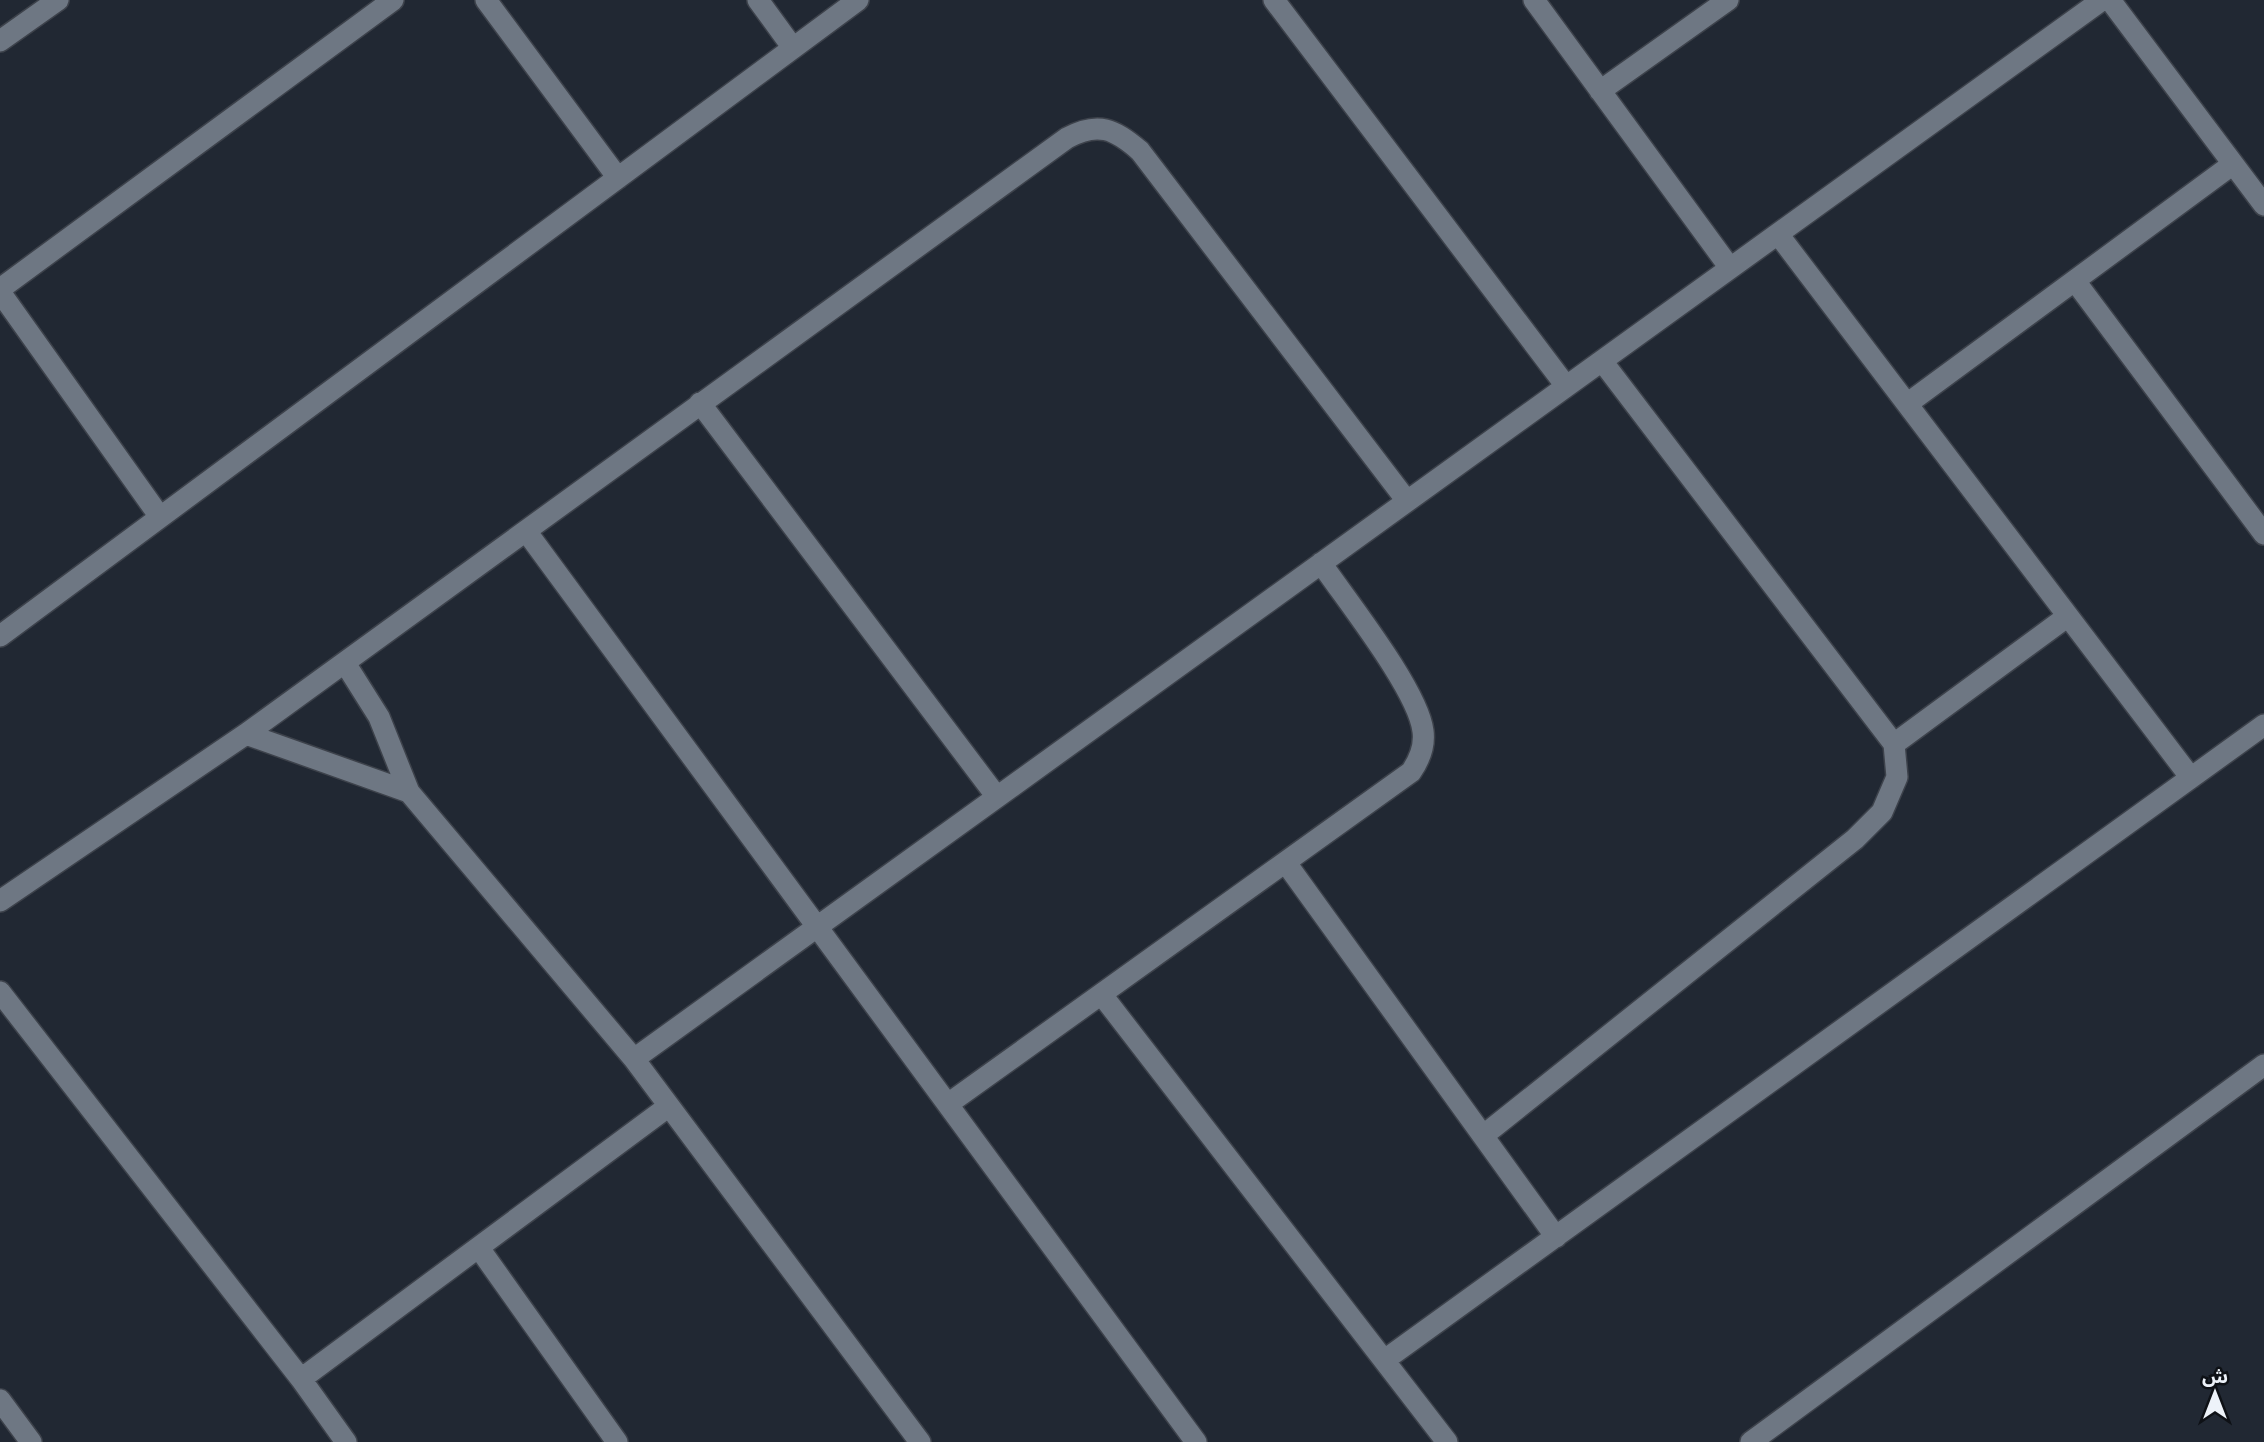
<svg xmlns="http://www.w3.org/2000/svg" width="2264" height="1442" viewBox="0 0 2264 1442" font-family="'Golos Text','Noto Sans Arabic',sans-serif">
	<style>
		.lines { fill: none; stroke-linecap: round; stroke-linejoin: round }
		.minor-casing { stroke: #3d424b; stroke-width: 24 }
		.minor { stroke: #6e7783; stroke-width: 21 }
	</style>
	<rect width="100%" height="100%" fill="#212833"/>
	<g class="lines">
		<g class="minor-casing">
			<path id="minor" d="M486,0l132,178
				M758,0l35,48
				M1274,0l292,386
				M1534,0l196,268
				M2110,0l154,205
				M0,41l58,-41
				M1600,91l128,-91
				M1778,234l413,544
				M2075,281l189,253
				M0,289l393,-289
				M0,292l160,225
				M700,403l297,394
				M1907,404l326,-240
				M526,531l670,911
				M0,636l858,-636
				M345,663l34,54 30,75 225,267 286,383
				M246,734l163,58
				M1894,744l174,-128
				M1286,863l270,374
				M0,901l246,-167 821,-596c31,-17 48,-9 73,13l267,350
				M0,992l301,387 45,63
				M1102,995l345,447
				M634,1059l1468,-1059
				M948,1104l463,-332c9,-13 14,-26 12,-41 -5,-41 -76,-130 -102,-168
				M1484,1135l371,-296 27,-27 15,-35 -3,-33 -292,-383
				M479,1248l138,194
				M1386,1359l878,-634
				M301,1379l368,-273
				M0,1400l31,42
				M1751,1442l513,-377"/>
		</g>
		<use href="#minor" class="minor"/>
	</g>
	<g transform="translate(2215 1393)" stroke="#0e1116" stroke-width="5" paint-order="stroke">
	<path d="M0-5L12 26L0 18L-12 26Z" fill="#edf2f9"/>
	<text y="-10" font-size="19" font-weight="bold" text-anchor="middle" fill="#edf2f9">ش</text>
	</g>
</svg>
